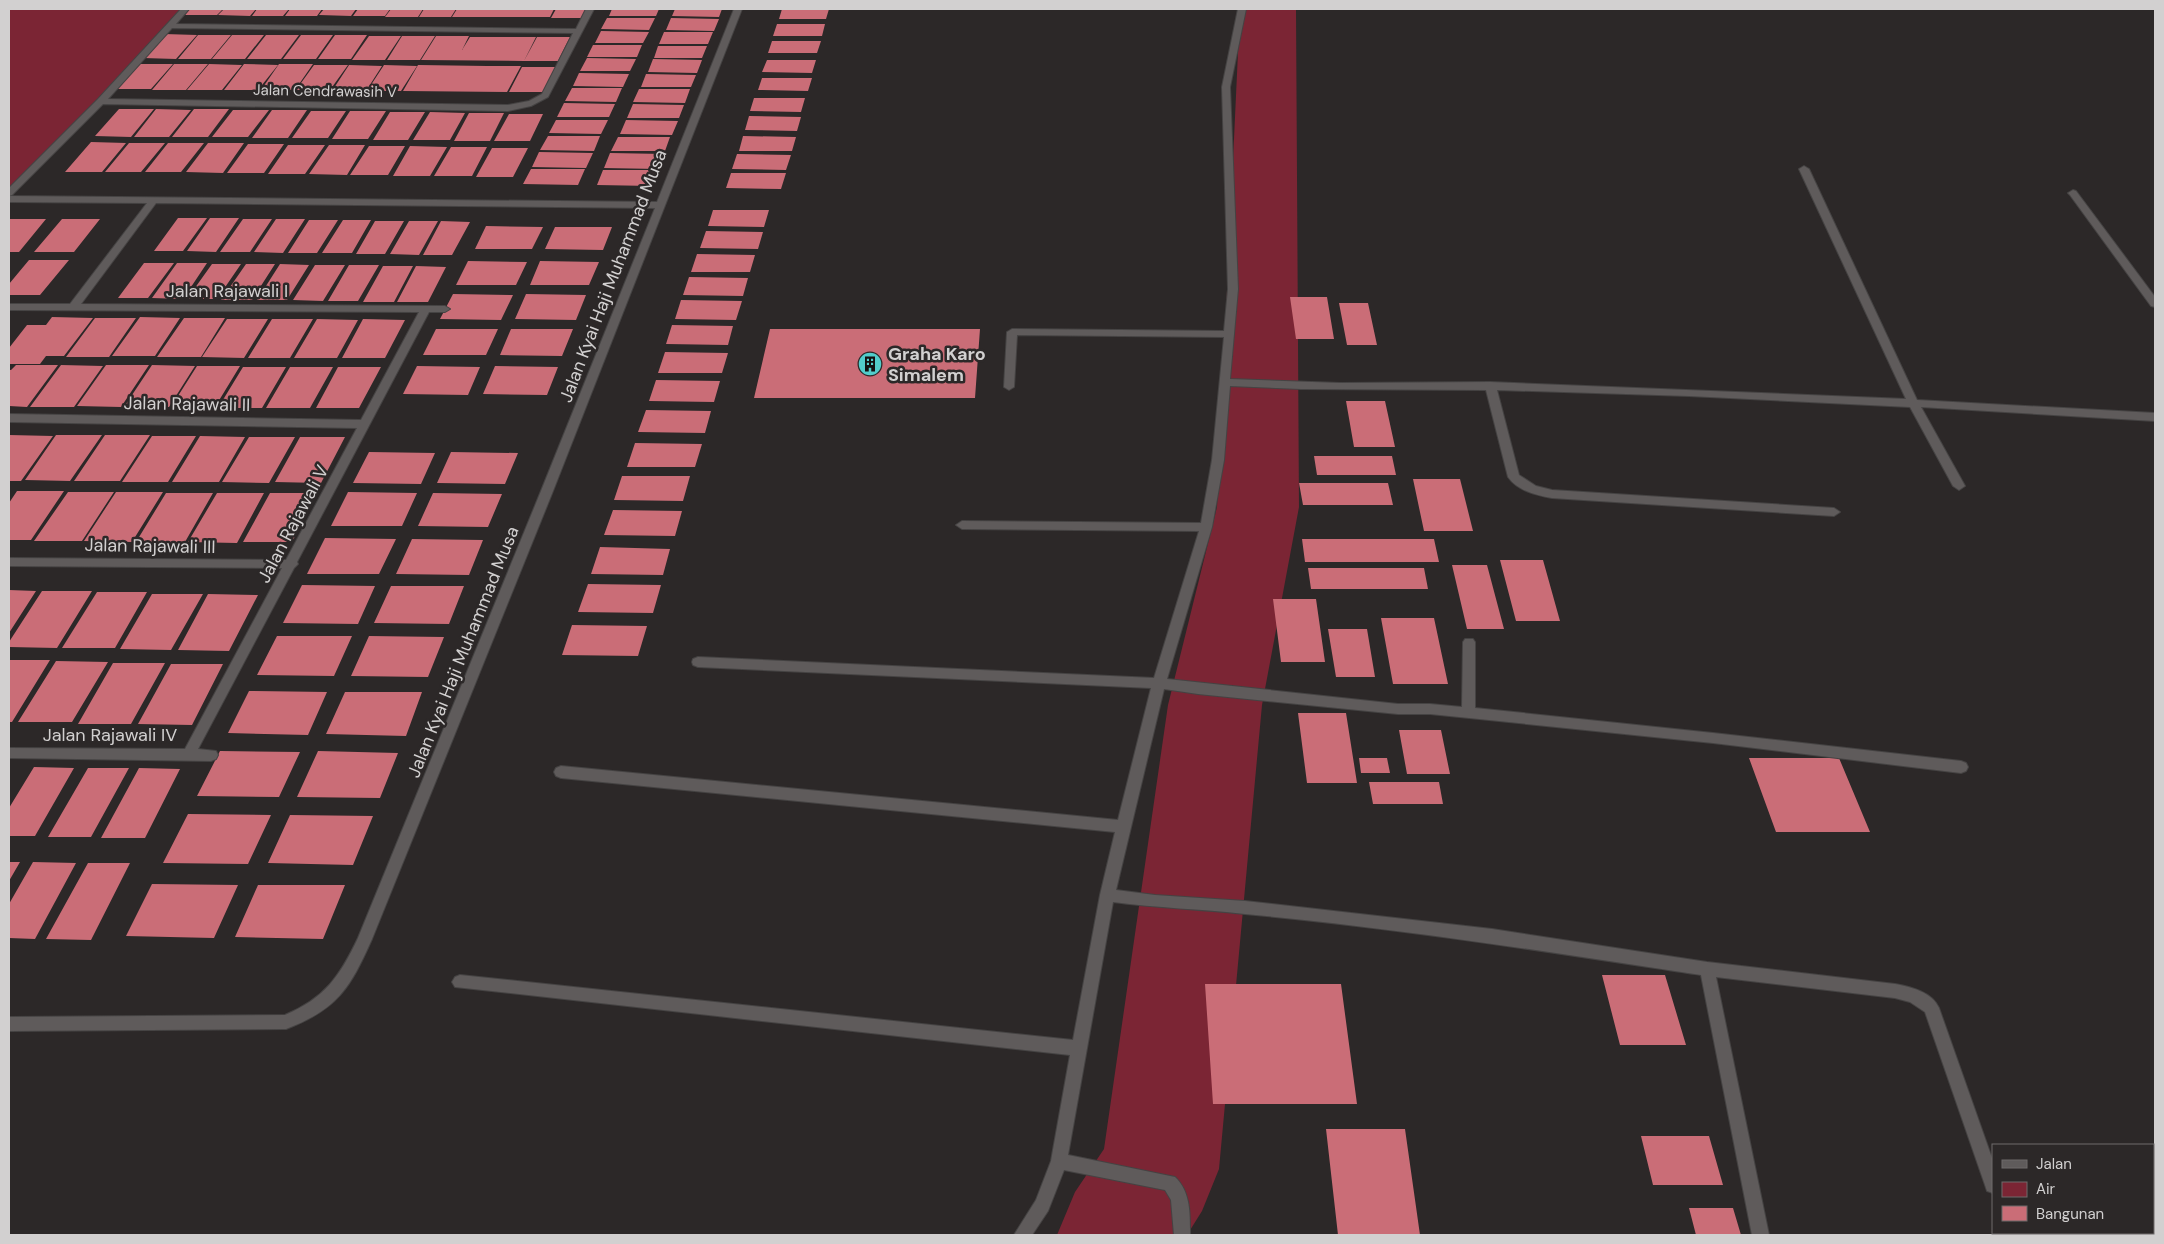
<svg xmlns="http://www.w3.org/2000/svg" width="2164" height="1244" viewBox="0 0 2164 1244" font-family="'DM Sans',sans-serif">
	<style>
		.water { fill: #7b2534; stroke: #955863 }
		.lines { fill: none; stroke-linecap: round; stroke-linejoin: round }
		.river { fill: #7b2534; fill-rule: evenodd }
		.building { fill: #ca6d77 }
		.minor-casing { stroke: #454343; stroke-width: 2 }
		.minor { fill: #5f5b5b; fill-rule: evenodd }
		.labels { text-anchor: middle; stroke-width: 5; stroke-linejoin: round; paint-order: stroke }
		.far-street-label { font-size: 15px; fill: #d2d0d0; stroke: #2c2828 }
		.street-label { font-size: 18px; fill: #d2d0d0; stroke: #2c2828 }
		.poi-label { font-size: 18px; font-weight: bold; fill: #d2d0d0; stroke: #2c2828; text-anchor: start }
	</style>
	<rect width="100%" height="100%" fill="#2c2828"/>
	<path class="water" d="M9,9h176l-84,92 -92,92z"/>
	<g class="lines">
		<path class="river" d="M1240,9h56l3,498 -37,198 -43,464 -17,42 -15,24h-130l18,-43 29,-43 64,-444 49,-198z"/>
	</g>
	<path class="building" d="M190,9h33l-6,6h-32z
		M224,9h32l-6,7 -32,-1z
		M257,9h32l-6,7h-31z
		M290,9h32l-5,7h-32z
		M324,9h32l-5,7 -32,-1z
		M358,9h32l-5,7h-32z
		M391,9h32l-5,8h-33z
		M424,9h32l-5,8h-32z
		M457,9h97l-4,8h-98z
		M556,9h32l-5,9h-32z
		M612,9h47l-3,7h-47z
		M675,9h47l-3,8 -47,-1z
		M782,9h47l-3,10h-47z
		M607,18h48l-6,12 -48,-1z
		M671,18l48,1 -5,12 -48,-1z
		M777,24h48l-3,12h-49z
		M601,31l48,1 -6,11h-48z
		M664,32h49l-5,12h-49z
		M164,34l33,1 -21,24 -33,-1z
		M198,35h33l-20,24h-33z
		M232,35h32l-19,24h-33z
		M266,35h33l-18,24h-34z
		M301,35h32l-17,24h-33z
		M335,35h32l-16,24h-33z
		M369,36h32l-16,24h-33z
		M402,36h33l-15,24h-33z
		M436,36h33l-7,14 8,-13h66l-12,24 -103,-1z
		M537,37h33l-12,24h-34z
		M772,41h49l-4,12h-49z
		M593,45h49l-5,12h-50z
		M658,46h49l-5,12h-48z
		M587,58l49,1 -6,12h-50z
		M653,59l49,1 -5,13 -49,-1z
		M767,60h49l-4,13 -50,-1z
		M139,64h34l-22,25h-35z
		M174,64h34l-22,26h-34z
		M209,64l33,1 -20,25h-35z
		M244,64l34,1 -20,25h-34z
		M279,64h34l-18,26h-34z
		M314,65h34l-18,25h-34z
		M349,65l33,1 -16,25h-34z
		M384,65l33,1 -16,25h-34z
		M418,65l69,1h34l-14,26 -104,-1z
		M522,67h34l-13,25h-34z
		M579,73l50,1 -6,13 -50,-1z
		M646,74l50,1 -5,12h-50z
		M762,78h50l-4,13 -50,-1z
		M572,88h50l-6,14 -51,-1z
		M639,89h51l-5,14 -52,-1z
		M754,98h51l-4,14 -51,-1z
		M564,103l51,1 -6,13h-52z
		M633,104l51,1 -5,13h-52z
		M119,109h35l-23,28 -36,-1z
		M156,109l35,1 -22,27h-35z
		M194,109h35l-21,28h-36z
		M233,110h36l-21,27h-36z
		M272,110h35l-19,28h-36z
		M311,111h35l-18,27h-36z
		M350,111h36l-18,28h-36z
		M390,112h35l-17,28h-35z
		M430,112l35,1 -15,27h-37z
		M469,113h35l-14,28h-36z
		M509,114h34l-13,27h-36z
		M749,116l52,1 -4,14 -52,-1z
		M556,120h52l-7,14 -52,-1z
		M626,120l52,1 -6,14 -52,-1z
		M548,136h52l-6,15 -54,-1z
		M743,136l53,1 -4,14h-53z
		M618,137h52l-5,14h-54z
		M91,142l35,1 -24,29h-37z
		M129,143h36l-24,29h-36z
		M168,143h36l-23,29h-36z
		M208,143h36l-21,30 -37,-1z
		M248,144h36l-20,29h-37z
		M288,145h37l-20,29h-37z
		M329,145h36l-18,30 -38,-1z
		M369,146h36l-17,29h-38z
		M410,146l37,1 -17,29h-37z
		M451,147h36l-15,29h-38z
		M492,148h36l-15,29h-37z
		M539,152l54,1 -7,15 -54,-1z
		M610,153l54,1 -6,15 -54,-1z
		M737,154l54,1 -5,15 -54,-1z
		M531,169h54l-7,16 -55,-1z
		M603,170h55l-6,16 -55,-1z
		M731,173h55l-5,16 -55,-1z
		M713,210h56l-5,17 -56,-1z
		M178,218h29l-24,33h-29z
		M210,218h29l-23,34 -29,-1z
		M9,219h37l-27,33h-10z
		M62,219h38l-26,33h-40z
		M243,219h29l-22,33h-30z
		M276,219h29l-22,34 -29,-1z
		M309,220h29l-21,33h-29z
		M343,220h28l-19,33h-30z
		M375,221h29l-19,33h-29z
		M409,221h29l-19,34 -29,-1z
		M441,221l29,1 -18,33h-29z
		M486,226l57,1 -11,22h-57z
		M555,227h57l-9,23 -58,-1z
		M706,231l57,1 -5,17 -58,-1z
		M697,254l58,1 -5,17h-59z
		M29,260h40l-29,35h-31v-11z
		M468,261l59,1 -11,23h-60z
		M540,261l59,1 -10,23h-59z
		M144,263h30l-26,35h-30z
		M177,263h30l-24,36 -31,-1z
		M212,264h29l-24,35h-30z
		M246,264h29l-23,36h-31z
		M280,264l29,1 -22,35h-30z
		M315,265h30l-22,36 -30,-1z
		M349,265h30l-21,36h-30z
		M383,266h30l-19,36h-31z
		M416,266l30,1 -18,35h-31z
		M689,277l59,1 -5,18 -60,-1z
		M453,294l60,1 -12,25 -61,-1z
		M526,294l60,1 -10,25 -61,-1z
		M1290,297h37l7,42h-38z
		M681,300l61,1 -6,19 -61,-1z
		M1339,303h29l9,42h-30z
		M52,317l41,1 -29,38h-18l-6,8h-31v-16l18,-23h19z
		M140,317l40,1 -25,38h-43z
		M95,318h41l-27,39h-43z
		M184,318h41l-24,39h-44z
		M227,319h41l-24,39 -42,-1z
		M272,319h41l-23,39h-42z
		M317,319l41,1 -21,38h-43z
		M363,319l42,1 -20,38h-43z
		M672,325l61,1 -5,19 -62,-1z
		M436,329h62l-12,26h-63z
		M511,329h62l-11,27 -62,-1z
		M770,329h210l-5,69h-221z
		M665,352l63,1 -6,20h-64z
		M16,365h42l-31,42 -18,-1v-36h2z
		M61,365l42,1 -29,41h-44z
		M106,365h43l-28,42 -44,-1z
		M152,365l43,1 -26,41h-45z
		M197,366h43l-25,41h-44z
		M417,366l63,1 -12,28 -65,-1z
		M495,366l63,1 -11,28 -64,-1z
		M243,367h43l-24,41h-44z
		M290,367h43l-23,41h-44z
		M338,367h43l-22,41h-43z
		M656,380l64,1 -6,21 -65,-1z
		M1346,401h39l10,46h-41z
		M646,410l65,1 -6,22 -67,-1z
		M9,435l44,1 -32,45h-12z
		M56,435h46l-32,46 -45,-1z
		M105,435h45l-30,46h-46z
		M152,436h44l-28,46h-46z
		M200,436l45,1 -26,45h-47z
		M249,437h46l-26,46 -47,-1z
		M300,437h45l-24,46 -46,-1z
		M635,443l67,1 -7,23h-68z
		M369,452l66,1 -14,31 -68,-1z
		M451,452l67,1 -13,31 -68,-1z
		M1314,456h78l4,19h-79z
		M622,476h68l-7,25 -69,-1z
		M1413,479h47l13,52h-49z
		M1299,483h89l5,22h-90z
		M17,491h47l-33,49h-22v-37z
		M68,492h46l-32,49h-48z
		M116,492h47l-31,50 -48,-1z
		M348,492l69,1 -15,33h-71z
		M166,493h47l-28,49h-49z
		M217,493h47l-27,50 -49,-1z
		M270,493h47l-25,49h-49z
		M433,493l69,1 -14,33 -70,-1z
		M613,510l69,1 -7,25 -71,-1z
		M325,538l71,1 -17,35h-72z
		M412,539l71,1 -14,35 -73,-1z
		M1302,539h132l5,23h-134z
		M600,547l70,2 -7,26 -72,-1z
		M1500,560h43l17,61h-44z
		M1452,565h35l17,64h-37z
		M1308,568h116l4,21h-117z
		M588,584l73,1 -8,28 -75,-1z
		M302,585l73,1 -17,38 -75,-1z
		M391,586h73l-15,38 -75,-1z
		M9,590l27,1 -27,42z
		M42,591h50l-35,57 -48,-1v-5z
		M97,592h50l-32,56h-53z
		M152,594h51l-32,56 -51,-1z
		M208,594l50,1 -29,56 -51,-1z
		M1273,599h43l9,63h-44z
		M1381,618h53l14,66h-55z
		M572,625l75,1 -9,30 -76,-1z
		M1328,629h39l8,48h-39z
		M277,636h75l-18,40 -77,-1z
		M369,636l75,1 -16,40 -77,-1z
		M9,660h41l-38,62h-3z
		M56,661l52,1 -36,60h-54z
		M113,663h52l-34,61h-53z
		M171,664h52l-31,61 -54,-1z
		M249,691l78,1 -19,43 -80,-2z
		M345,692h77l-16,44 -80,-2z
		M1298,713h48l11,70h-50z
		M1399,730h42l9,44h-43z
		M220,751l80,1 -21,45 -82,-1z
		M318,751l80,2 -18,45 -83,-1z
		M1359,758h28l3,15h-29z
		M1749,758h90l31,74h-94z
		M34,767l40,1 -39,68h-26v-28z
		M88,768h41l-38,69h-43z
		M139,768l41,1 -35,69h-44z
		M1369,782h70l4,22h-70z
		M188,814l83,1 -23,49 -85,-1z
		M290,815l83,1 -20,49 -85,-2z
		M9,862h11l-11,19z
		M33,862l43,1 -41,76 -26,-1v-34z
		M88,863h42l-39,77 -45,-1z
		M152,884l86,1 -24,53 -88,-2z
		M258,885h87l-22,54 -88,-2z
		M1602,975h63l21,70h-66z
		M1205,984h136l16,120h-144z
		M1326,1129h79l15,106h-82z
		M1641,1136h68l14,49h-70z
		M1689,1208h44l8,27h-45z"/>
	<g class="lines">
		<g class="minor-casing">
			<path id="minor" d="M181,9h8l-13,15 400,5 10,-20h8l-46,88 -17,9 -23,5 -405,-7 -91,91 -3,1v-8l89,-89zM172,28l401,5 -31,61 -13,7 -21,4 -400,-6z
				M734,9h8l-189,482 -181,448c-22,49 -34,70 -86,90l-277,2v-14l276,-2c40,-17 55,-39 73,-77l183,-447 114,-283 -499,-5 -75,101 364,2 5,3 -5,3h-16l-132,250 1,2 -4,4 -96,181 18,2 2,4 -2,4 -5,2 -202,-3v-10l176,1 97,-181 -273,-2v-8l277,2 71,-132 -348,-6v-8l352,6 58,-108 -410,-2v-6h61l77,-101 -138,-1v-6l648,6z
				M1238,9h8l-16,78 8,202 -8,90 110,4 150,-1 416,17 -107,-230 5,-3 5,3 108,231 238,13v8l-234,-14 44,79 -6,4 -6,-4 -43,-79 -221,-11 -192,-6 22,85 17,11 16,4 282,18 6,4 -6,4 -282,-18c-16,-3 -34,-7 -44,-21l-22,-87 -185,-1 -71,-3 -6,74 -12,67 -45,152 231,25h32l32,3 1,-65 2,-3h8l2,3v66l238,25 248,28 5,2 2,4 -2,4 -5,2 -248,-30 -283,-29h-32l-200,-20 -34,-5 -48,201 39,5 90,6 247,28 215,33 188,22c16,3 37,8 44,24l54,153v32l-6,-2 -2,-6 -60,-173 -15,-10 -15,-4 -179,-21 53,258h-17l-51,-260c-152,-23 -303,-47 -456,-61 -44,-5 -88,-6 -132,-12l-45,253 107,22c16,15 15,38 15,58h-16l-3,-35 -6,-10 -101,-20 -16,41 -16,24h-18l22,-35 15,-39 19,-106 -615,-68 -3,-5 3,-5 5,-2 613,65 27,-145 15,-63 -554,-54 -5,-2 -2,-4 2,-4 5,-2 557,54 33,-132 -453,-21 -5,-2 -1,-3 1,-3 5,-2 456,21 45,-147 -237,-2 -6,-4 6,-4 239,2 11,-63 12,-123 -207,-2 -3,52 -5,3 -5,-3 3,-55 5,-3 212,2 4,-42 -6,-202z
				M2073,190l3,1 79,106v10l-4,-1 -81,-111 -2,-2z
				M2000,1233h18l1,2h-18z"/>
		</g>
		<use href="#minor" class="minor"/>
	</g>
	<defs>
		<g id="building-disc" transform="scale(1.25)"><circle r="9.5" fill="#52cdcb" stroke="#2c2828"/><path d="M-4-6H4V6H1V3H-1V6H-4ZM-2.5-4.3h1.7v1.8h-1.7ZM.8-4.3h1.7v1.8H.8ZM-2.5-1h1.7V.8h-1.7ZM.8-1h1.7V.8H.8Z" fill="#111"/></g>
	</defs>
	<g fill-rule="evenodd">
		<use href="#building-disc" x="870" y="364"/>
	</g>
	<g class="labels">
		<g class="far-street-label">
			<text transform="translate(325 91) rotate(1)" y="5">Jalan Cendrawasih V</text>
		</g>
		<g class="street-label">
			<text transform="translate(613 276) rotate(-69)" y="6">Jalan Kyai Haji Muhammad Musa</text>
			<text x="227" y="297">Jalan Rajawali I</text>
			<text transform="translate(187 404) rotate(1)" y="6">Jalan Rajawali II</text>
			<text transform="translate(293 524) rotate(-62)" y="6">Jalan Rajawali V</text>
			<text transform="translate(150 546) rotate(1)" y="6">Jalan Rajawali III</text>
			<text transform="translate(463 652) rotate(-68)" y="6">Jalan Kyai Haji Muhammad Musa</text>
			<text x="110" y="741">Jalan Rajawali IV</text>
		</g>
		<g class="poi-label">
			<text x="888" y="360">Graha Karo<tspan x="888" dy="21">Simalem</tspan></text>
		</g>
	</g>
	<rect width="2164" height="1244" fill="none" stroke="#d2d0d0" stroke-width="20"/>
	<rect x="1992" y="1144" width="162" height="90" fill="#2c2828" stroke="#6e6b6b"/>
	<rect x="2002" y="1160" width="25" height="8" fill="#5f5b5b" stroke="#6e6b6b"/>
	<text x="2036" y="1169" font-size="15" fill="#d2d0d0">Jalan</text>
	<rect x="2002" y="1182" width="25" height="15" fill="#7b2534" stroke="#6e6b6b"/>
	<text x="2036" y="1194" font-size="15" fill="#d2d0d0">Air</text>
	<rect x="2002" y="1206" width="25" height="15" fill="#ca6d77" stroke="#6e6b6b"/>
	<text x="2036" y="1219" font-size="15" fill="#d2d0d0">Bangunan</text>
</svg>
